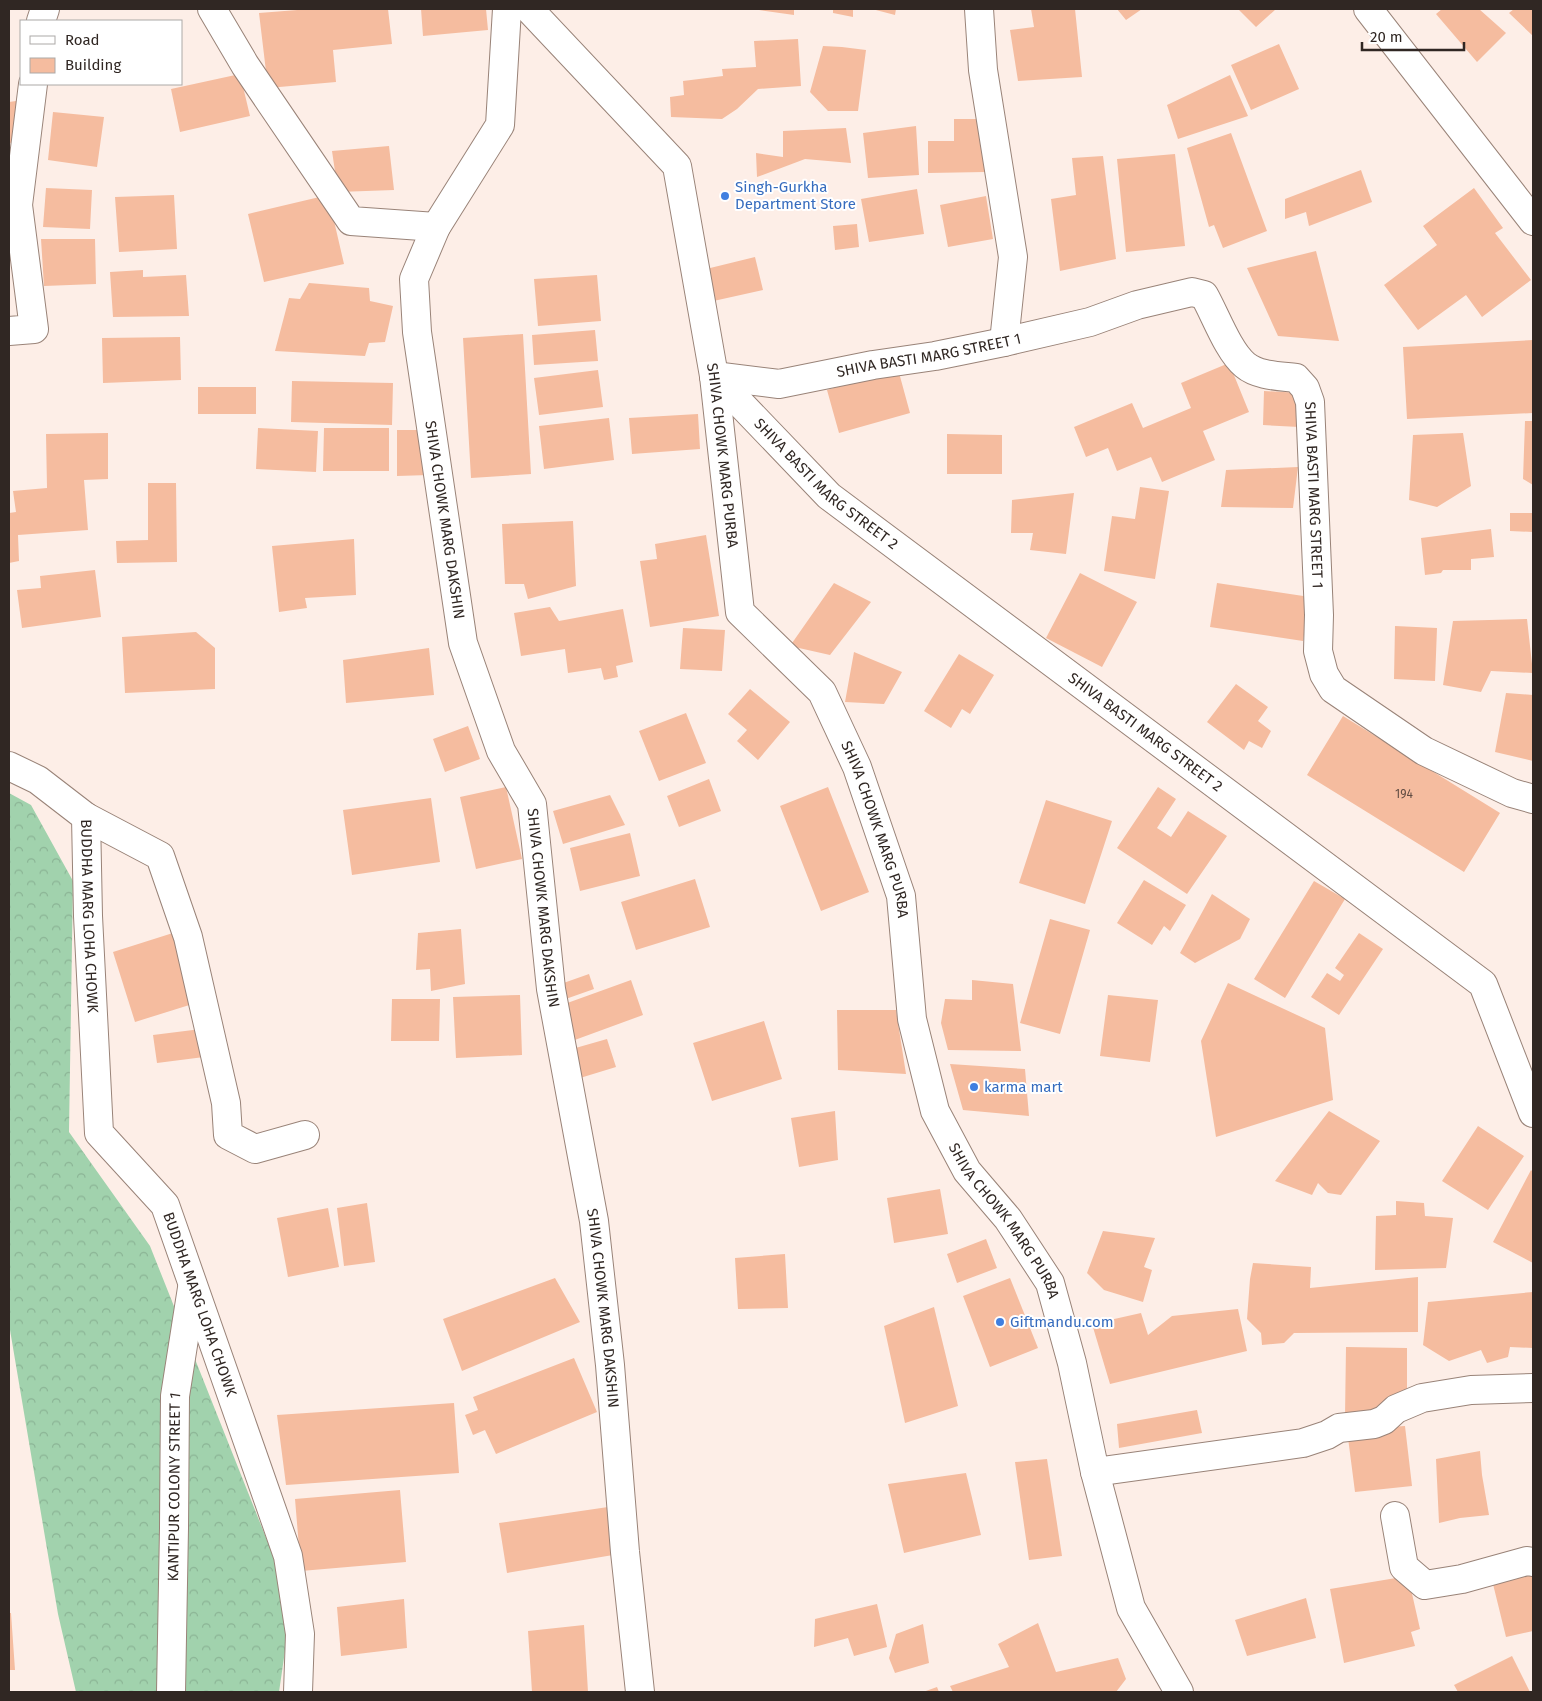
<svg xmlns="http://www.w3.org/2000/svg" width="1542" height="1701" viewBox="0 0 1542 1701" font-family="'Fira Sans',sans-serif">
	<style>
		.forest { fill: url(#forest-crowns) }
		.building { fill: #f5bc9f }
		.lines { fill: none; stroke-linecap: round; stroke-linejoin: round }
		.minor-casing { stroke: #998378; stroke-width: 30 }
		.minor { stroke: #fff; stroke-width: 28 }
		.shop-dot { fill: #3f7fe0; stroke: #fff; stroke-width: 2 }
		.labels { text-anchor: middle; stroke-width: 4; stroke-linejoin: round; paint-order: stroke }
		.number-label { font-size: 12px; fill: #614c42 }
		.shop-label { font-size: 15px; fill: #366cbe; stroke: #fff; text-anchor: start }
		.street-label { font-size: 15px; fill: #302723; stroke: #fff }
	</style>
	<defs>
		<pattern id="forest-crowns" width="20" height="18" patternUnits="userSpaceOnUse" patternTransform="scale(1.25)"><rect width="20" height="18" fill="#a1d2ad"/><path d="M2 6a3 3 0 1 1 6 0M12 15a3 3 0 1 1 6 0" fill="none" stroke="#8bb495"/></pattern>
	</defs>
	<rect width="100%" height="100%" fill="#fdeee7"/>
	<path class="forest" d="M9,793l22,12 42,76 -4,251 81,114 142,357 -13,89h-203l-18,-78 -49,-290z"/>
	<path class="building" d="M310,9h78l4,35 -59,6 3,32 -68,6 -9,-75z
		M421,9h65l2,21 -65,6z
		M759,9h35v6l-35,-5z
		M833,9h20v8l-20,-4z
		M872,9h24l-1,6z
		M1031,9h44l7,68 -64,4 -8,-51 24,-3z
		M1117,9h25l-16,11z
		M1238,9h38l-20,18z
		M1442,9h37l27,24 -29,29 -41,-48z
		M1514,9h19v27l-24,-23z
		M798,39l3,47 -43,3 -21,20 -15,10 -51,-2 -1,-20 14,-2 -1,-14 40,-5 -1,-7 34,-2 -2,-26z
		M1279,44l20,45 -48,21 -20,-45z
		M823,46l19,1 24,3 -8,61h-30l-18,-19z
		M240,74l10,42 -70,16 -9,-43z
		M1230,75l18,41 -70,23 -11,-34z
		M16,101l5,41 -12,1v-41z
		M53,112l51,5 -7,50 -49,-7z
		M954,119h30l1,53 -57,1v-32h26z
		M916,126l3,49 -51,3 -5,-45z
		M846,128l5,35 -46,-4 -48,18 -1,-24 27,4v-26z
		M1231,133l36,98 -44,17 -9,-23 -5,2 -22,-79z
		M389,146l5,44 -56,2 -6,-41z
		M1175,154l10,92 -59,6 -9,-93z
		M1103,156l13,103 -56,12 -9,-72 25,-4 -4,-37z
		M1361,170l11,32 -63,24 -3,-14 -21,7v-20z
		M46,188l46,2 -2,39 -47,-2z
		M1474,188l29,40 -8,5 36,47 -49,37 -16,-22 -48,35 -34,-45 53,-40 -14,-19z
		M917,189l7,45 -55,8 -8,-43z
		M174,195l3,54 -58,3 -4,-55z
		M328,195l16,69 -80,18 -16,-68z
		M986,196l7,43 -45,8 -8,-42z
		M857,224l2,23 -24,3 -2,-24z
		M41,239h54l1,45 -52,2z
		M1316,251l23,90 -61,-5 -31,-68z
		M755,257l8,33 -54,12 -7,-32z
		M143,270v7l43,-2 3,41 -76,1 -3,-45z
		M597,275l4,46 -63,5 -4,-47z
		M309,283l60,5 1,13 23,5 -8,36 -16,1 -4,13 -90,-5 14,-53 11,1z
		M595,330l3,31 -64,4 -2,-30z
		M523,334l8,140 -60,4 -8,-140z
		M180,337l1,43 -78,3 -1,-45z
		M1533,340v73l-126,6 -4,-72z
		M1229,363l20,49 -46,19 12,29 -53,22 -11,-25 -34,14 -9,-23 -22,9 -12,-30 58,-24 11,25 48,-20 -10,-25z
		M898,369l12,44 -71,20 -12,-43z
		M598,370l5,37 -64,8 -5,-37z
		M292,381l101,2 -1,42 -101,-3z
		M198,387h58v27h-58z
		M1264,391l37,2 -2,34 -36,-2z
		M698,414l2,35 -68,5 -3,-36z
		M609,418l5,42 -70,9 -5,-43z
		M1525,421h8v64l-10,-6z
		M258,428l60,3 -2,41 -60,-3z
		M324,428h65v43h-66z
		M397,430h30l2,45 -32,1z
		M108,433v46l-24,1 4,50 -70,5 1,26 -10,2v-50l7,-1 -3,-21 34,-3 -1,-54z
		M1463,433l8,53 -34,21 -28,-7 4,-65z
		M947,434l55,1v39h-55z
		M1298,467l-5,41 -72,-1 5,-37z
		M148,483h28l1,79 -60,1 -1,-22 32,-1z
		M1140,487l29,4 -14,88 -51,-8 8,-55 23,3z
		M1074,493l-8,61 -36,-4 3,-17h-22l1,-33z
		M1510,513h23v19l-23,-1z
		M573,521l3,65 -48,13 -4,-15h-19l-3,-60z
		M1491,529l3,28 -23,2v11h-28l-2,3 -16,2 -4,-37z
		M706,535l13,81 -69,11 -10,-66 17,-2 -2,-15z
		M354,539l2,56 -51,3 2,10 -28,4 -7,-66z
		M95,570l6,47 -79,11 -5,-38 24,-2 -1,-12z
		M1080,573l57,29 -35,65 -56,-29z
		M834,583l37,19 -41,53 -40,-9z
		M1217,583l93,14 -7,44 -93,-14z
		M550,607l9,14 64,-12 10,53 -17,4 2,11 -14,3 -3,-12 -33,5 -3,-24 -44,7 -7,-43z
		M1527,619l6,54 -42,-2 -10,21 -38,-7 10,-64z
		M1395,626l42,2 -2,53 -41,-2z
		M683,628l42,2 -3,41 -42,-2z
		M196,632l19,16v41l-90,4 -3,-56z
		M429,648l5,47 -88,8 -3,-43z
		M854,652l48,20 -18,32 -39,-2z
		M959,654l35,21 -24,39 -8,-5 -11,19 -27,-17z
		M1236,684l32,23 -10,14 13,10 -9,17 -13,-7 -5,9 -37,-28z
		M750,689l40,33 -32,38 -21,-19 10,-11 -19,-16z
		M1506,693l27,2v66l-38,-9z
		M686,713l20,50 -47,18 -20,-50z
		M1343,716l157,97 -36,59 -157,-97z
		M468,726l12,33 -35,13 -12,-33z
		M709,779l12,32 -42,16 -12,-31z
		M506,787l16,72 -46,10 -16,-72z
		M828,787l41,105 -48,19 -41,-105z
		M1158,787l18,12 -19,29 14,9 17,-26 39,25 -40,58 -70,-46z
		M610,795l15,30 -62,19 -10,-33z
		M431,798l9,64 -88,13 -9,-65z
		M1046,800l66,21 -27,83 -66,-21z
		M630,833l10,43 -60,15 -10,-43z
		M695,879l15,48 -74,23 -15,-48z
		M1144,880l42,25 -16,26 -6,-5 -12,19 -35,-22z
		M1314,881l31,18 -60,99 -31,-19z
		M1212,894l38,25 -10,20 -45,24 -15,-10z
		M1050,919l40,11 -30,104 -40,-11z
		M461,929l4,55 -34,7 -1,-22 -14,1 2,-37z
		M176,932l23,70 -64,20 -22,-70z
		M1359,933l24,16 -44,66 -28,-18 16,-24 13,8 4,-6 -9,-7z
		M589,974l5,15 -34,12 -5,-15z
		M631,980l12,35 -71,26 -13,-35z
		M972,980l41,4 8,67 -73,-1 -7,-27 4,-24 27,1z
		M1228,983l97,45 8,72 -117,37 -15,-96z
		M520,995l2,60 -66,3 -3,-61z
		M1108,995l50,5 -8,62 -50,-6z
		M392,999h48l-1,42h-48z
		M837,1010h59l10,64 -68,-4z
		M764,1021l18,58 -70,22 -19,-58z
		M201,1029l3,28 -47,6 -4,-28z
		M607,1039l9,28 -36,11 -8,-29z
		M950,1064l75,5 4,47 -66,-6z
		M835,1111l3,49 -39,7 -8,-49z
		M1329,1111l51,30 -39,54 -13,-2 -10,-10 -6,12 -37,-14z
		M1478,1126l46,30 -36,54 -46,-29z
		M1531,1170l2,2v91l-40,-21z
		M940,1189l8,45 -54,9 -7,-45z
		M1396,1201l28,2 1,13 28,2 -7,50 -71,2 1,-54 20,-1z
		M367,1203l8,59 -31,4 -7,-58z
		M328,1208l11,59 -51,10 -11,-59z
		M1103,1231l52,7 -11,29 8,3 -9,32 -39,-12 -17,-17z
		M986,1239l11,29 -40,15 -10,-29z
		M785,1254l3,54 -50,1 -3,-51z
		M1253,1263l58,4 -1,21 108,-11v55l-124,1 -10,10 -22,2 -1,-12 -14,-14 3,-40z
		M555,1278l25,44 -118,49 -19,-52z
		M1010,1278l28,70 -48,19 -27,-71z
		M1533,1292v56l-23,-1 -2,10 -21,6 -6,-13 -32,11 -26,-16 5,-43z
		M934,1307l24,99 -53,17 -21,-97z
		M1238,1309l9,42 -137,33 -18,-60 49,-11 7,22 24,-19z
		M1346,1347l61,1v54l-32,11 -30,3z
		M574,1358l23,54 -101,42 -11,-24 -12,5 -8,-20 13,-5 -5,-13z
		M454,1403l5,70 -173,12 -9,-70z
		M1197,1410l5,23 -83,15 -2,-24z
		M1405,1426l7,60 -57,6 -8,-62z
		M1480,1451l2,24 7,40 -29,3 -21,5 -3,-64z
		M1047,1459l15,97 -33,4 -14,-98z
		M966,1473l15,62 -77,18 -16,-69z
		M400,1490l6,72 -105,9 -6,-72z
		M608,1507l5,48 -106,18 -8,-50z
		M1533,1570v61l-27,6 -14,-57z
		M1408,1576l12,53 -9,3 4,14 -71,17 -14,-74z
		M1306,1598l10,40 -69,18 -12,-36z
		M404,1599l3,49 -66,8 -4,-49z
		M877,1604l10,43 -33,9 -6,-18 -34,9 1,-28z
		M9,1613h2l4,57h-6z
		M1038,1623l18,49 62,-14 8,21 -10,13h-163l-3,-6 59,-19 -11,-23z
		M923,1624l6,39 -34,10 -6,-15 7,-24z
		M584,1625l4,67h-56l-4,-61z
		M1512,1656l18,36h-72l-4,-7z
		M937,1687l2,5h-16z"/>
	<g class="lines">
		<g class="minor-casing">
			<g id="minor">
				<path d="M212,9l33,56 106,156 85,6"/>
				<path id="s1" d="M507,9l-7,116 -64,102 -22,52 3,53 46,311 38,108 31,53 19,185 43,232 16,144 15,187 15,140"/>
				<path id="s2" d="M529,9l148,157 37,210 26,236 82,80 35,75 44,129 11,123 23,92 32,60 41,48 42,64 22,80 23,109 36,136 48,84"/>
				<path d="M979,9l4,61 30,187 -9,85"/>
				<path d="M1368,9l165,212"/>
				<path d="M41,21l4,-12"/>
				<path d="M9,331l25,-2 -16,-124 15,-121"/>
				<path id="s3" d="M714,376l65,8 94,-19 62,-9 69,-14 86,-20 47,-17 55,-13 12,3c11,19 24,56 41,70 13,11 35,11 51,13l9,10 5,14 9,213 -1,36 6,23 9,15 91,62 88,42 21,6"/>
				<path id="s4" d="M714,376l115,120 654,488 50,129"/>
				<path id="s5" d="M9,766l29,14 48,37 2,99 11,217 66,72 123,351 12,78 -2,58"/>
				<path d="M86,817l74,39 28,81 38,166 2,32 27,14 50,-14"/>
				<path d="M1095,1472l208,-29 24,-8 12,-7 35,-4 10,-4 12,-11 26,-11 49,-8 62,-2"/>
				<path d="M1395,1516l9,51 21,18 37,-6 65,-18 6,1"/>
				<path id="s6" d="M171,1692l3,-164 1,-132 17,-108"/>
			</g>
		</g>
		<use href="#minor" class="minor"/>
	</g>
	<g class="shop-dot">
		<circle cx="725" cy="196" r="5"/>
		<circle cx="974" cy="1087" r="5"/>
		<circle cx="1000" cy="1322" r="5"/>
	</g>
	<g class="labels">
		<g class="number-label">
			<text x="1404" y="798">194</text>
		</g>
		<g class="shop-label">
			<text x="735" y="192">Singh-Gurkha<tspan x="735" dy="17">Department Store</tspan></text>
			<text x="984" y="1092">karma mart</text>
			<text x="1010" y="1327">Giftmandu.com</text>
		</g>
		<g class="street-label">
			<text dy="5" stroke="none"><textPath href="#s3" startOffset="218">SHIVA BASTI MARG STREET 1</textPath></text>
			<text dy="5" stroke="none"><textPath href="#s2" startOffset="509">SHIVA CHOWK MARG PURBA</textPath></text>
			<text dy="5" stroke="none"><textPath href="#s4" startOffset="156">SHIVA BASTI MARG STREET 2</textPath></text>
			<text dy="5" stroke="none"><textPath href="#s3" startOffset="758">SHIVA BASTI MARG STREET 1</textPath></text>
			<text dy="5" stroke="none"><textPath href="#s1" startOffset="536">SHIVA CHOWK MARG DAKSHIN</textPath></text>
			<text dy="5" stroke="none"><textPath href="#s4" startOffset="561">SHIVA BASTI MARG STREET 2</textPath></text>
			<text dy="5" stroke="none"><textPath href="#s2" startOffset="929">SHIVA CHOWK MARG PURBA</textPath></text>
			<text dy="5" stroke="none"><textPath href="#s1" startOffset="941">SHIVA CHOWK MARG DAKSHIN</textPath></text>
			<text dy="5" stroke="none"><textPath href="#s5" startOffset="192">BUDDHA MARG LOHA CHOWK</textPath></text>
			<text dy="5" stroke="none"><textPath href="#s2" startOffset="1349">SHIVA CHOWK MARG PURBA</textPath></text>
			<text dy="5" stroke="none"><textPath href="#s5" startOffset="612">BUDDHA MARG LOHA CHOWK</textPath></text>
			<text dy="5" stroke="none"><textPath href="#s1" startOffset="1346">SHIVA CHOWK MARG DAKSHIN</textPath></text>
			<text dy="5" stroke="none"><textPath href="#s6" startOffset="205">KANTIPUR COLONY STREET 1</textPath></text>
		</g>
	</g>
	<rect width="1542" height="1701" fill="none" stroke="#302723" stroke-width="20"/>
	<rect x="20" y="20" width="162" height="65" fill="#ffffff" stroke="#aca9a7"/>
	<rect x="30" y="36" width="25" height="8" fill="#ffffff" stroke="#aca9a7"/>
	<text x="65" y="45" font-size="15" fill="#302723">Road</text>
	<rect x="30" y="58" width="25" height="15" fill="#f5bc9f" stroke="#aca9a7"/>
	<text x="65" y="70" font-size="15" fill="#302723">Building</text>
	<path d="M1362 42v8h102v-8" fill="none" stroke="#302723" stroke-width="2.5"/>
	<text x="1370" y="42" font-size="15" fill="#302723" stroke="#ffffff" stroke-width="4" paint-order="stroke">20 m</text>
</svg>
